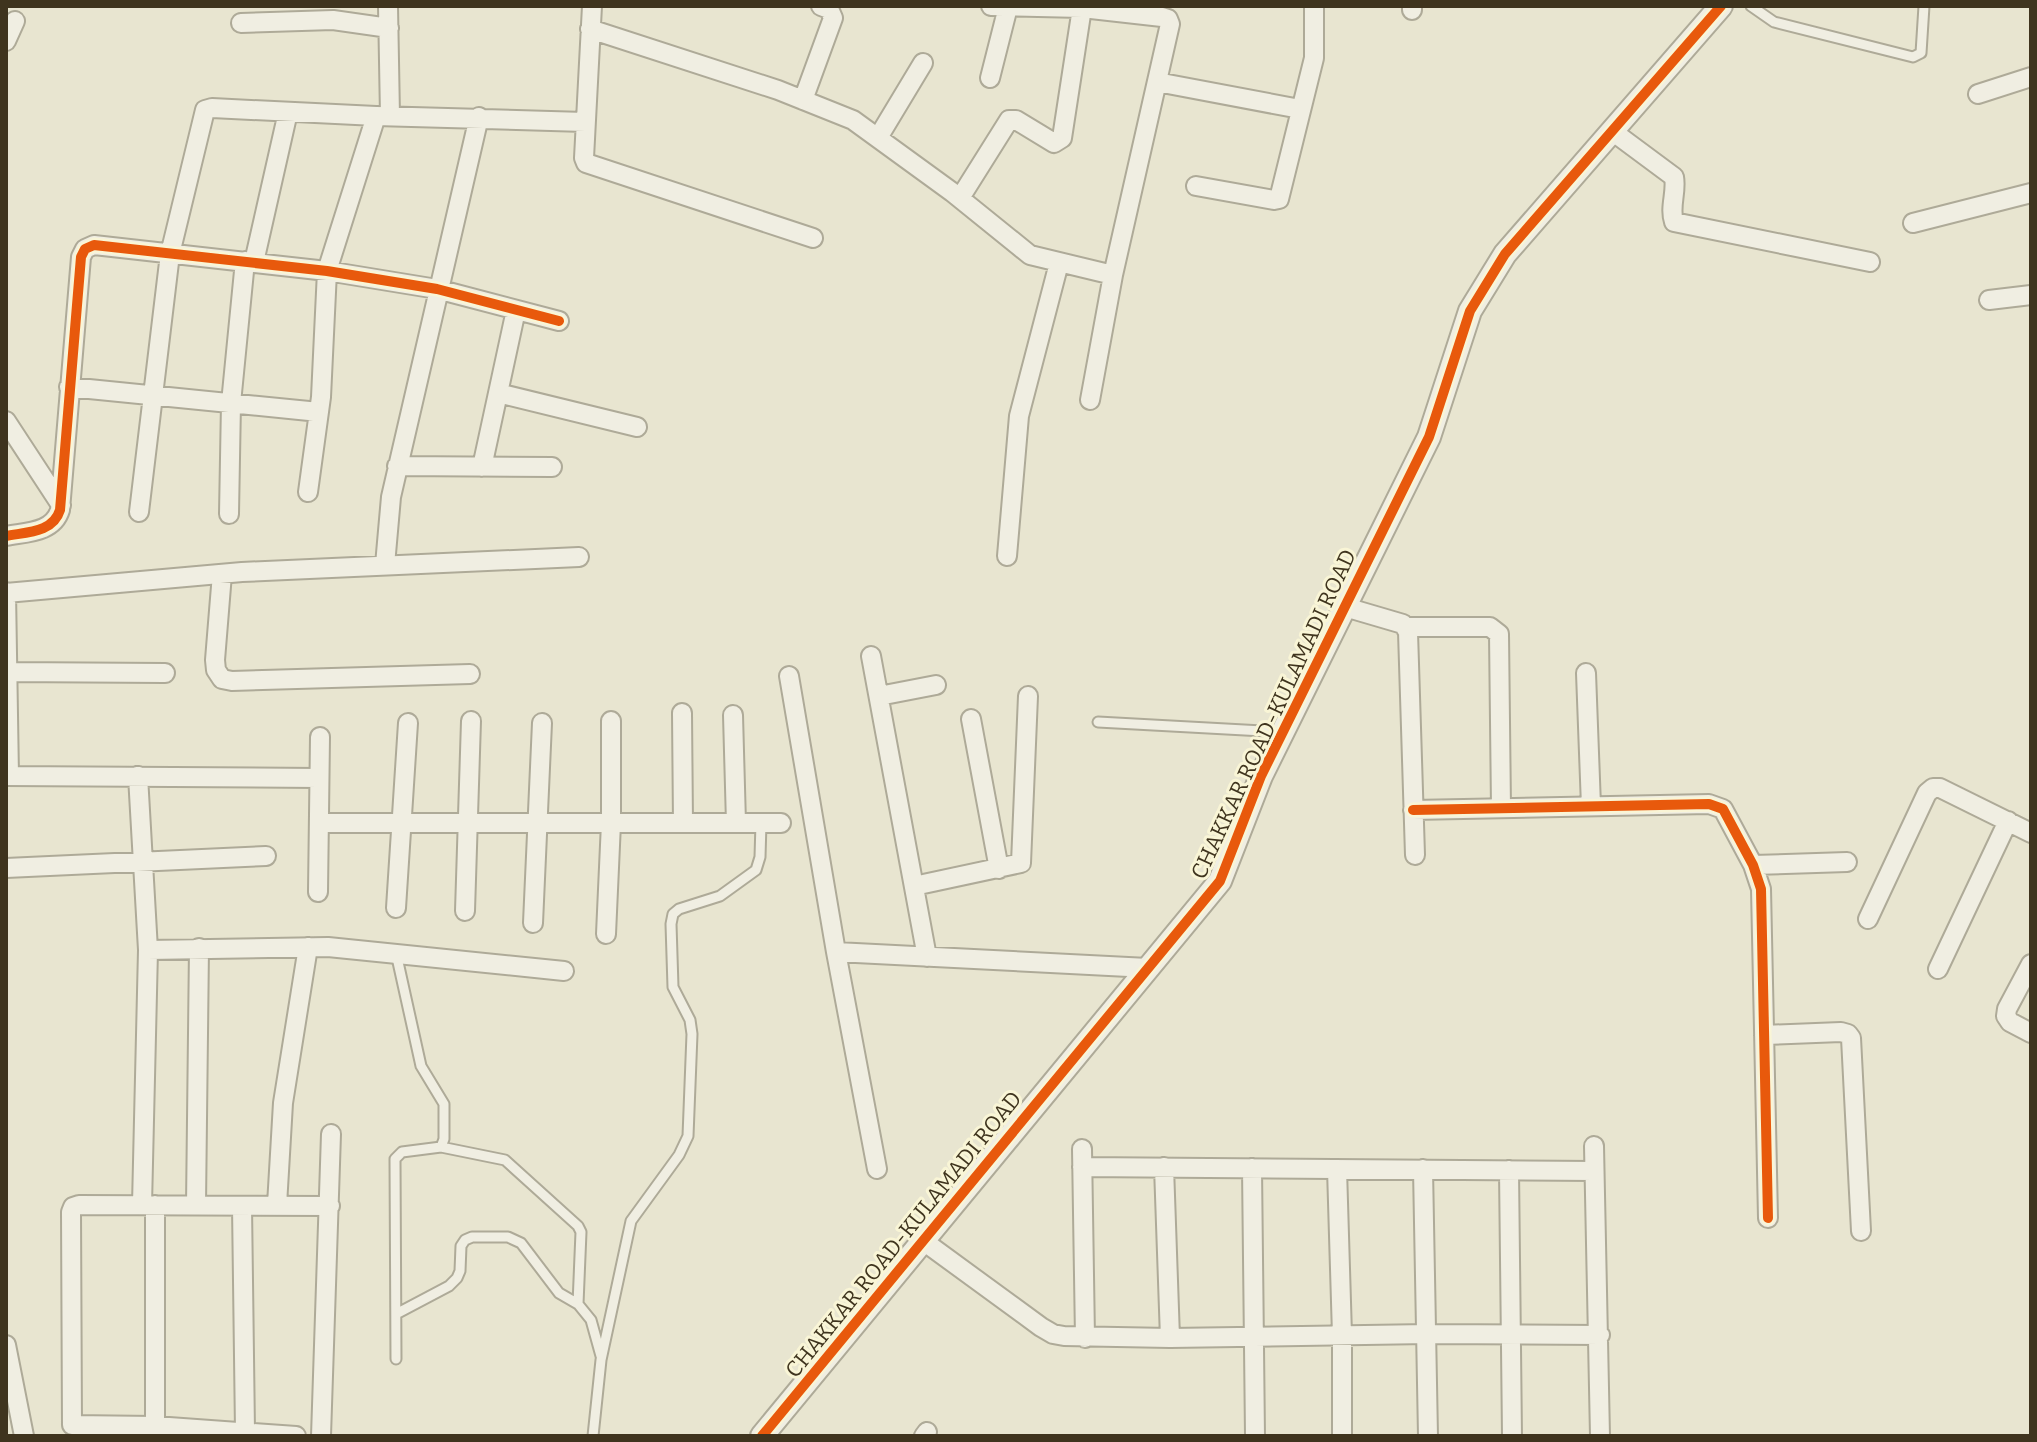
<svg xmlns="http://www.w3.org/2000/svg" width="2037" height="1442" viewBox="0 0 2037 1442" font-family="Bitter,serif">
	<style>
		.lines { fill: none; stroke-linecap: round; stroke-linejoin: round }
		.service-casing { stroke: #aeaa98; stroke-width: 13 }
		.minor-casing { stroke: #aeaa98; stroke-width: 22 }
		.tertiary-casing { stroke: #aeaa98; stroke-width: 26 }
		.service { stroke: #f0eee2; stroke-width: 9 }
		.minor { stroke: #f0eee2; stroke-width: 18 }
		.tertiary { stroke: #f0eee2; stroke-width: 22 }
		.cycleway-casing { stroke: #f9f5d6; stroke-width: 15 }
		.cycleway { stroke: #e8590c; stroke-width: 10 }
		.labels { text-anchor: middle; stroke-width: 6; stroke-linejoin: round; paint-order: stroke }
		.street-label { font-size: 22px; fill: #3f341e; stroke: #f9f5d6 }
	</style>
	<rect width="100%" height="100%" fill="#e8e5d0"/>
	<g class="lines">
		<g class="service-casing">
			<path id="service" d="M1751,6l23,16 139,35 8,-4 3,-47
				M1098,722l184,10
				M396,953l25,113 23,38v35l-3,8 -39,5 -7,7 1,200
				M441,1147l64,13 73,66 3,6 -3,72
				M396,1314l53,-28 8,-8 3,-7 1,-25 4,-6 7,-3h36l13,6 38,50 19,11 13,16 10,36
				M593,1436l8,-76 30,-139 48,-66 9,-19 4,-102 -2,-14 -17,-33 -2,-63 2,-10 6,-5 41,-13 36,-26 4,-13 1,-34"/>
		</g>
		<g class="minor-casing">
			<path id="minor" d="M388,6l2,110
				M592,6l-8,152 2,5 227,75
				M991,6l91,2 80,9 6,2 2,5 -57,251 -23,125
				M1412,6v4
				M241,23l92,-3 56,8
				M590,29l188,61 75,30 99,72 78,63 83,20
				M6,41l9,-20
				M990,78l18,-71
				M1157,82l143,27
				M1978,94l53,-17
				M803,100l30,-82 -4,-9 -8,-3
				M1612,131l62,46c3,15 -5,30 0,45l196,40
				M879,136l44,-73
				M1196,186l78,14 5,-1 35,-141v-52
				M960,198l49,-78h7l38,23 8,-5 20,-130
				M1913,223l118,-30
				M254,262l34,-150
				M1989,300l42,-5
				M69,387l250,25
				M498,393l139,34
				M6,421l55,84
				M397,466l155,1
				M482,467l34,-157
				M308,492l13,-95 6,-126 49,-155
				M139,512l31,-258 35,-144 7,-2 164,8 209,6
				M229,514l2,-111 14,-142
				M6,536c20,-4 47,-3 54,-26l21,-253 4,-8 9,-4 233,26 110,18 122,32
				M1007,556l12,-140 40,-153
				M385,565l6,-68 88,-380
				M222,574l-7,86 1,10 6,9 10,2 238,-7
				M6,592l3,184
				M6,593l236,-21 337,-15
				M1345,607l58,17 5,8 7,223
				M1407,627h83l9,7 2,174
				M871,656l56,301
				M7,672l158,1
				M1586,673l5,133
				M789,676l47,276 41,217
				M879,696l57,-11
				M682,713l1,110
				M733,715l3,108
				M971,719l28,150
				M6,776l313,2
				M138,776l10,174 -6,255
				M1413,810l296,-6 14,5 30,56 8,24 7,329
				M319,823h462
				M1753,865l94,-3
				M6,868l260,-12
				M914,886l107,-23 7,-167
				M318,892l2,-155
				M396,908l12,-185
				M465,911l6,-190
				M1868,919l59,-126 6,-5h7l91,45
				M533,923l9,-200
				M606,934l5,-111v-102
				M148,950l180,-3 236,24
				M836,952l312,16
				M2031,964l-24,45 -1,7 4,6 21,11
				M1938,969l70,-148
				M1764,1035l77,-3 7,2 3,4 10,193
				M1594,1146l6,290
				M1082,1149l3,189
				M1082,1167l512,4
				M1164,1167l6,171
				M1252,1168l3,268
				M1337,1169l5,166v101
				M1423,1169l5,267
				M1509,1170l3,266
				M155,1205v221
				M196,1205l3,-257
				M277,1205l6,-102 25,-156
				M242,1206l3,225
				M922,1240l119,87 12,7 11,2 106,2 258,-4 172,1
				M6,1345l18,91
				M296,1436l-141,-10 -83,-1 -1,-213 2,-5 6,-2 251,1
				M321,1436l10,-302
				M924,1436l3,-4"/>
		</g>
		<g class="tertiary-casing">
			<path id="tertiary" d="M762,1436l458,-555 41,-105 168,-339 41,-126 35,-57 216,-248"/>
		</g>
		<use href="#service" class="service"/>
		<use href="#minor" class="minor"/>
		<use href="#tertiary" class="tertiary"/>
		<g class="cycleway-casing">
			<path id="cycleway" d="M6,536c20,-4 47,-3 54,-26l21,-253 4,-8 9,-4 233,26 110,18 122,32
				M1413,810l296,-6 14,5 30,56 8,24 7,329
				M762,1436l458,-555 41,-105 168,-339 41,-126 35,-57 216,-248"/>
		</g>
		<use href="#cycleway" class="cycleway"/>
	</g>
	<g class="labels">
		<g class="street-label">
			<text transform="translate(1273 714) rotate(-65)" y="8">CHAKKAR ROAD-KULAMADI ROAD</text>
			<text transform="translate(903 1234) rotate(-51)" y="8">CHAKKAR ROAD-KULAMADI ROAD</text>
		</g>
	</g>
	<rect width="2037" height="1442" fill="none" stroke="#3f341e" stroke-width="16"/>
</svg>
